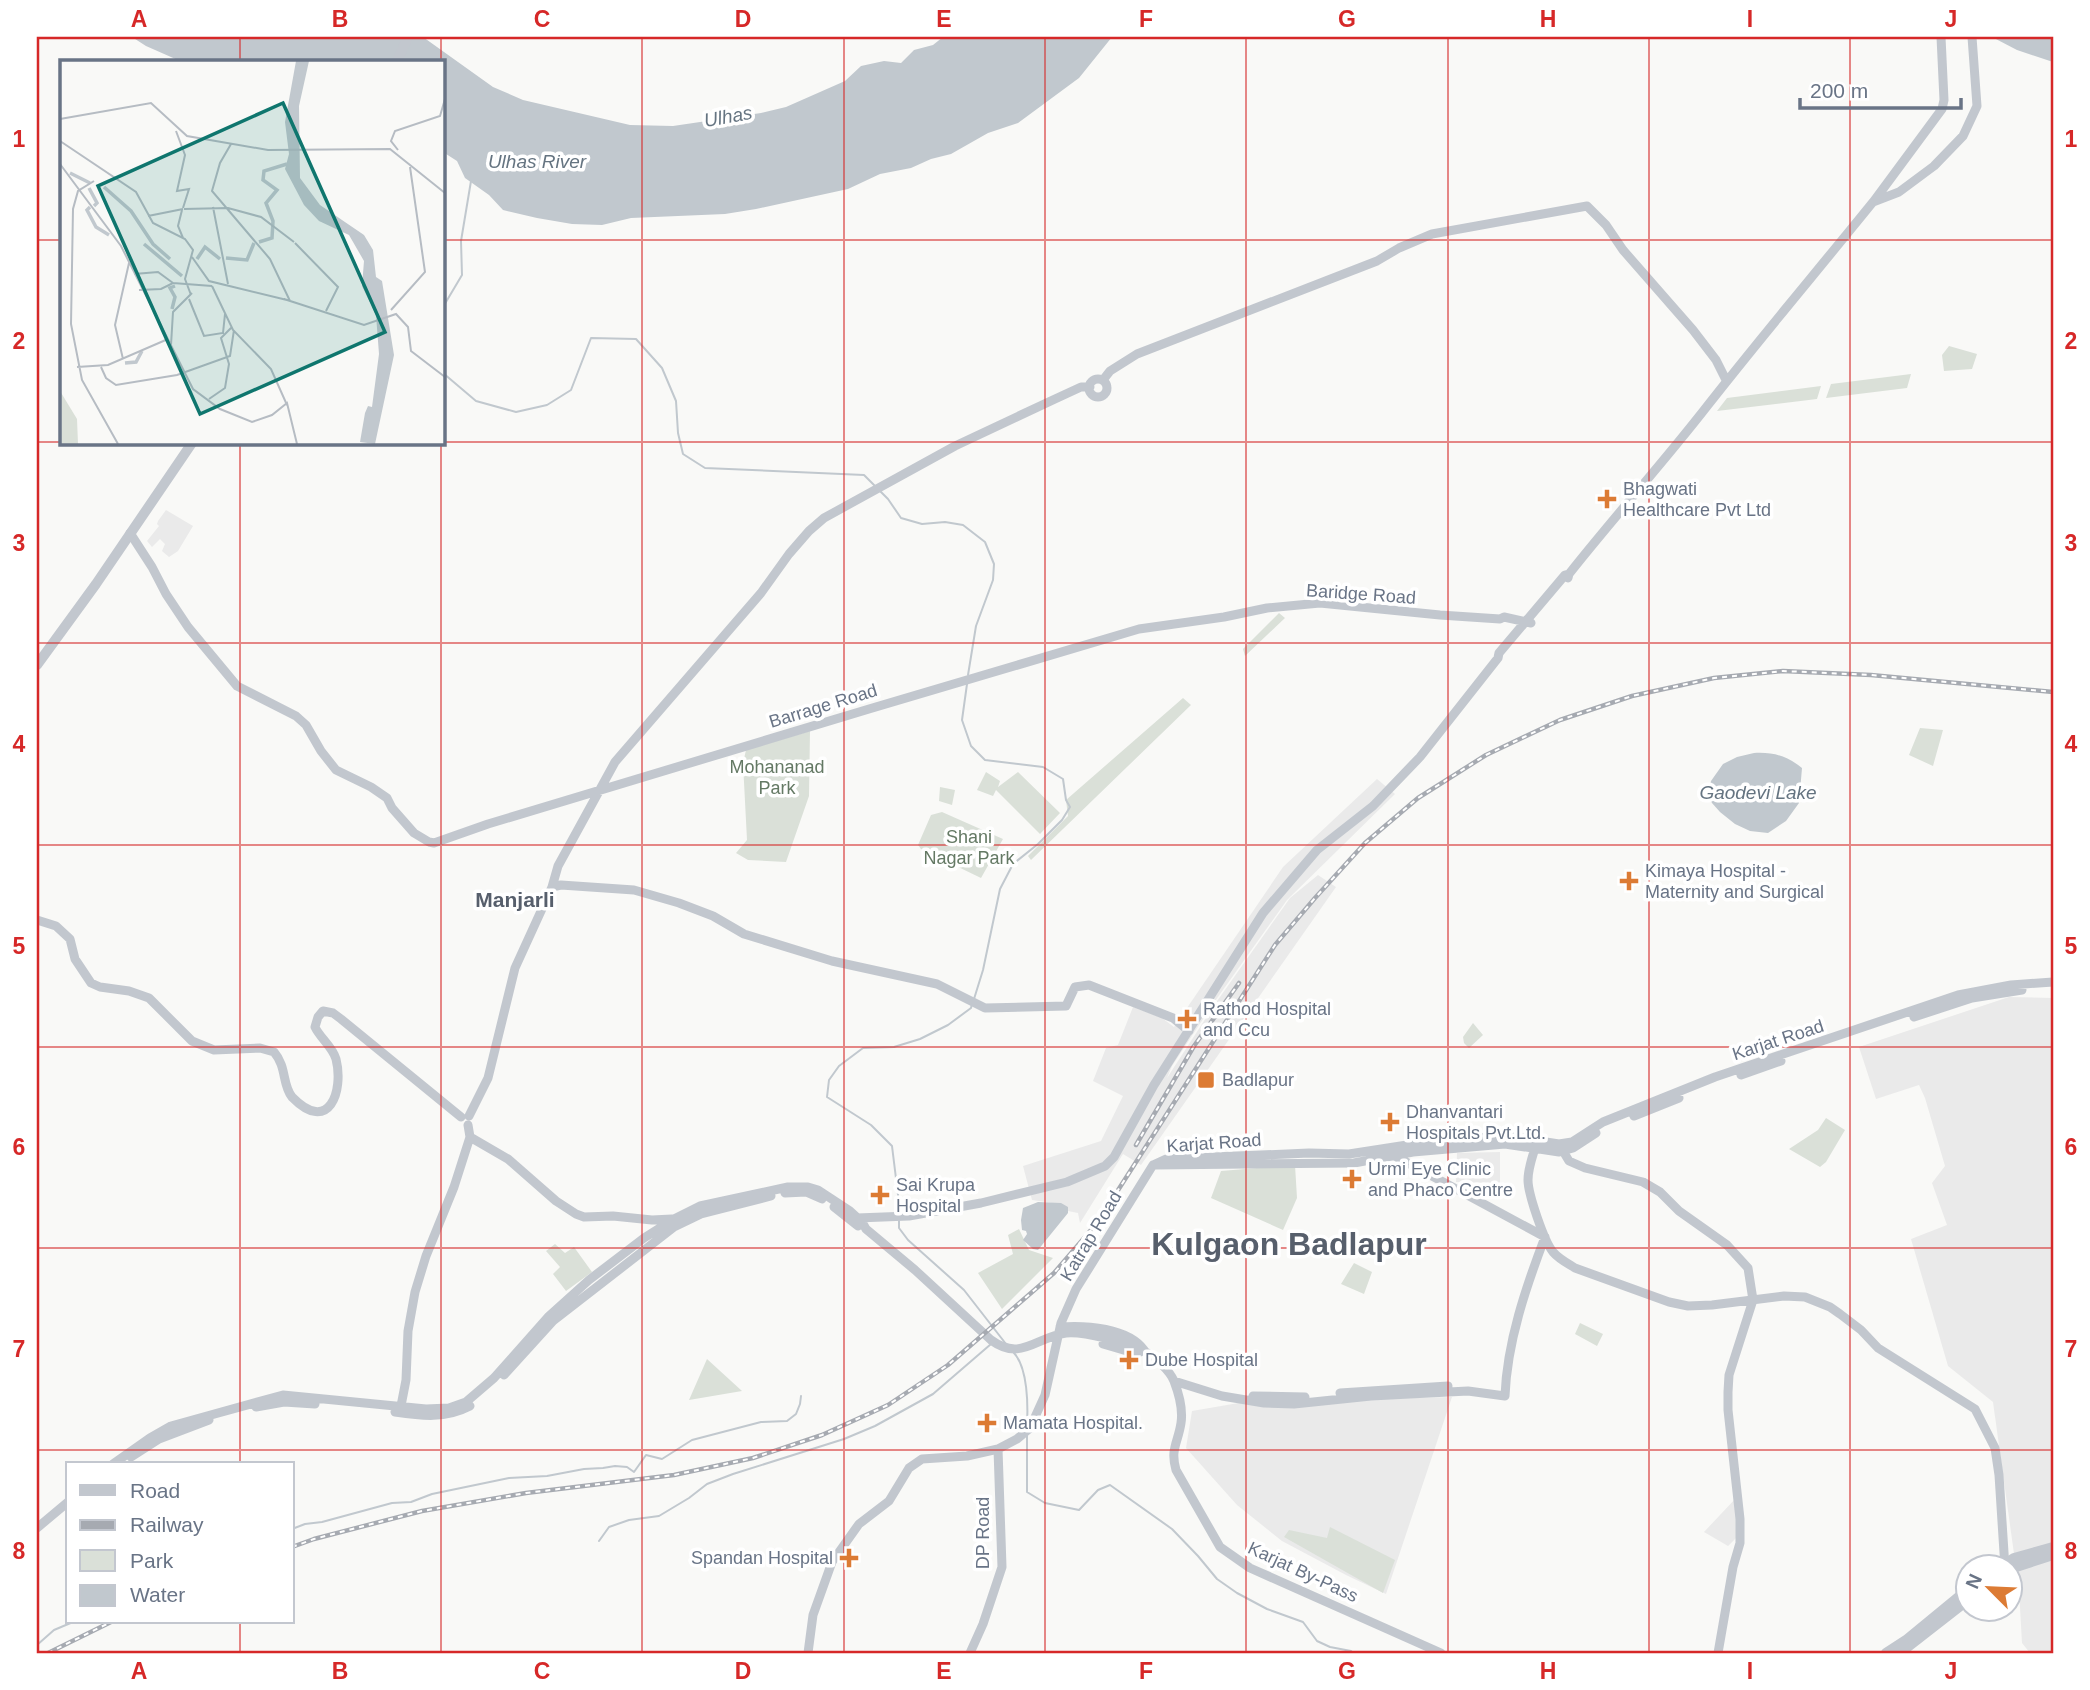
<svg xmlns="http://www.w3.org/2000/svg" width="2090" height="1690" viewBox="0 0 2090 1690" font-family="Helvetica,sans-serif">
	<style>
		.built { fill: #eaeaea }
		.green { fill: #dae0d8 }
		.water { fill: #c1c8ce }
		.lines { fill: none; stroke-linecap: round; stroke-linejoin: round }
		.stream { stroke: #c1c8ce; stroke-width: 2 }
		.secondary { stroke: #c2c7ce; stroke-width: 9 }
		.primary { stroke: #c2c7ce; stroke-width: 10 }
		.rail-casing { stroke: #a6aab1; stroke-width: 4.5 }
		.rail { stroke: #fff; stroke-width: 2; stroke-dasharray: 5; stroke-linecap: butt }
		.grid { fill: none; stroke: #d62828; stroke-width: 2; stroke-opacity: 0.55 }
		.poi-dot { fill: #dc7b34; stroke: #fff; stroke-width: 2.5 }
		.labels { text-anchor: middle; stroke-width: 7; stroke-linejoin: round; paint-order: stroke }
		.poi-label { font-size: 18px; fill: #697486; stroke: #fff; text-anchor: start }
		.street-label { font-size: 18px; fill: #697486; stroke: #fff }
		.park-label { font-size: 18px; fill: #647964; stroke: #fff }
		.water-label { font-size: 19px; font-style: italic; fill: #657481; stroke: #fff }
		.quarter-label { font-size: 21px; font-weight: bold; fill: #575f6c; stroke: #fff }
		.town-label { font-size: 32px; font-weight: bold; fill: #575f6c; stroke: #fff }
		.inset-river { fill: none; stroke: #c1c8ce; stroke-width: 3.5 }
		.inset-road { fill: none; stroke: #b6bcc3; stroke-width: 2 }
		.view { fill: #0f766e; fill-opacity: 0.15; stroke: #0f766e; stroke-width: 3.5 }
		.inset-edge { fill: none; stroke: #697486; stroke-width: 3.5 }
		.neatline { fill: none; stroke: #d62828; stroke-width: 2.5 }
		.grid-label { font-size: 23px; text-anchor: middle; font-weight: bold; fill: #d62828 }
	</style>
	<rect width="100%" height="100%" fill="#f9f9f7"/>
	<path class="built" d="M166,510l27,16 -15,25 -9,6 -7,-6 3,-7 -5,-5 -8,8 -5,-6 12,-15 -2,-2 1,-3z
		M1377,779l18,15 -108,106 -74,104 -41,62 -5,12 48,-74 75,-106 28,-23 18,12 -195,278 -18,-11 -43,69 -2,-10 -10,-2 -15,-8 -21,-3 -9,-34 78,-25 22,-45 -30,-15 13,-33 12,-3 15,-38 29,11 12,9 109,-160z
		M2009,997l44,1v655h-23l-8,-10 -3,-53 -26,-188 -45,-36 -37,-127 36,-14 -15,-42 13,-17 -20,-68 -6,-13 -43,14 -17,-52z
		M1500,1152v31l-44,-1 1,-29z
		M1452,1397l-66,197 -40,-19 -64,-34 -45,-36 -51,-57 6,-37 64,-11h79z
		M1736,1498l4,36 -12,12 -24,-14z"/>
	<path class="green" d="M1949,346l28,8 -5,15 -28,2 -2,-16z
		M1911,374l-4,14 -81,10 5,-14z
		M1821,386l-4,13 -100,12 10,-13z
		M1279,613l6,5 -40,38 -2,-7z
		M1183,698l8,7 -160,155 -3,-4 40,-40 -2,-16z
		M1920,728l23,2 -10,36 -24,-11z
		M810,731l-1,65 -23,66 -38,-2 -12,-7 11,-13 -4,-77 3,-13z
		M986,772l14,9 -2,6 20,-15 42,41 -20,21 -44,-44 -3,6 -16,-6z
		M940,787l15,3 -3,15 -13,-4z
		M942,812l61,27 -22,39 -60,-29 -3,-4 13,-30z
		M1473,1023l10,12 -14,13 -5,-5 -1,-6z
		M1826,1118l19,12 -19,32 -6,5 -31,-18 29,-19z
		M1295,1165l2,33 -14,32 -72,-32 10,-27z
		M1019,1229l10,21 24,8 -51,51 -24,-36 35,-19 -5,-19z
		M555,1244l10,9 9,-6 18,25 -26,19 -13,-17 7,-7 -14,-16z
		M1354,1263l18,9 -8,22 -23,-10z
		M1580,1323l23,11 -6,12 -22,-12z
		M707,1359l35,32 -53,9z
		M1330,1527l65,33 -12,33 -99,-56 5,-7 38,8z"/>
	<path class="water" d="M132,37h291l70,50 30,13 107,25 43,1 88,-13 25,-6 59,-26 16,-15 23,-5 17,2 13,-13 19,-5 10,-8h169l-33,41 -61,45 -30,10 -37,21 -20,5 -20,9 -31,6 -32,15 -92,20 -31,5 -94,4 -29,7 -30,-1 -35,-6 -34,-8 -14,-15 -24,-17 -8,-17 -14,-9v-91h-263l-34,-15z
		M1992,37h61v25l-36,-12z
		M1754,753c20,-1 33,3 48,15l-3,35 -13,18 -18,12 -18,-2 -15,-7 -15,-12 -8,-9 -4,-8 3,-14 12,-17 14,-7z
		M1038,1202l23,1 7,4v6l-30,37 -5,-1 -10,-9 4,-6 -1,-3 -4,-1 -1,-10 2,-12z"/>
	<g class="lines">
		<path class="stream" d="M443,307l19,-32 -1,-34 10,-60
			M443,373l33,28 40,11 31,-7 24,-15 20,-52 45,1 26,29 14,33 2,32 5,21 22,14 159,7 12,12
			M880,491l8,8 13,19 21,6 23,-2 18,3 22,17 9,22 -1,16 -17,46 -8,49
			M967,684l-5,36 9,26 14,14 58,7 20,12 3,21 4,7 -8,13 -24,24 -25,20 -13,25 -17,81 -9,29
			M900,1211l-8,-65 -21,-21 -44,-28 2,-17 10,-14 24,-18 31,-1 26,-8 28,-14 23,-17 1,-4
			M899,1221v7l9,12 56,50 42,54
			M1014,1353c14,15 14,53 13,72
			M1027,1435v57l18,11 34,7 19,-20 12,-5 62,44 26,27 19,23 20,14 30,16 36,13 14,19 13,6 21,4 2,2
			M292,1529l13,-5 17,-2 70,-19 19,-1 21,-8 77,-16 38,-2 37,-7 19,-1 12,-2 12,1 7,5 12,-17 16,4 30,-19 69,-18 26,-1 9,-7 4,-10 1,-8
			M599,1541l10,-14 20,-7 30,-4 30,-18 18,-14 26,-10 111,-35 31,-13 58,-32 58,-50
			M37,1645l17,-15 19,-8"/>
		<path class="secondary" d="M1874,201l68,-92 2,-9 -3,-63
			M1089 388a9 9 0 1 1 18 0a9 9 0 1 1-18 0Z
			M1103,380l7,-9 27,-17 240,-93 22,-13 33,-14 155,-28 19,19 17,25 70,80 23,30 10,20
			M130,533l22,34 14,27 22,33 49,59 59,30 10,9 15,26 15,19 35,17 16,11 5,10 22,25 15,9 5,1 54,-19 381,-115 270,-80 85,-12 43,-9 53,-5 120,12 60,4 4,-2 27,6
			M1568,578l1,-4c45,-57 94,-111 139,-169 54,-69 110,-135 165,-203l26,-10 35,-26 29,-30 14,-30 -5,-69
			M552,887l9,-2 73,5 45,13 34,13 31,18 88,27 105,23 48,24 81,-2 9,-19 14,-2 84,33 16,13
			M37,920l19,6 14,13 5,20 16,24 9,4 29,4 20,7 43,43 22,9 46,-2 14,4c13,15 8,33 18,45 37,38 52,-6 44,-38 -4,-13 -16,-21 -21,-32l3,-10 5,-6 10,2 8,6 120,98
			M1914,1017l58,-19 50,-8
			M1741,1075l40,-14
			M469,1116l19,-38 27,-110 37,-81 6,-21 57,-104 146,-169 28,-39 20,-23 15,-13 131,-72 100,-47 26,-12h9
			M1634,1116l45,-18
			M470,1137l38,22 48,42 20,13 8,3 29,-1 39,4 20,-1
			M1560,1146l9,15 16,7 58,14 17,10 19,19 48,34 21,23 5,32 -24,75 -1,17v18l12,109v24l-7,24 -15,86
			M1535,1148c-3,10 -7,21 -7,32 0,14 16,61 25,72 6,7 14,11 22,16l94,34 19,4 24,-1 72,-9 21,1 25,10 10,7 21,16 17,18 97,61 20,39 4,27 6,93
			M1153,1165l13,-6 143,-6 40,1 71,-11 72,-6h23l44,7 13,-2 31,-20 112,-45 243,-82 53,-10 42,-3
			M1154,1165l200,-2 59,-11 92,-8 54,8 14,-4 23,-15
			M785,1193l21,-1 16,7
			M834,1207l24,19
			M857,1218l52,-2 72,-13 86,-21 38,-16 9,-9 40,-72 109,-172 54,-63 56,-44 47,-49 78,-99 1,-5 66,-78 4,-1
			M1060,1327c26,-2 68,1 84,23
			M1103,1344l24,7 13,1
			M504,1375l49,-54 121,-94 27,-13 70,-18
			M1174,1381l48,15 42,7 30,1 77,-8 97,-5 37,5c2,-54 21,-109 40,-159l-150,-81
			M1340,1393l108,-7
			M1253,1396l52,1
			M256,1407l28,-5 31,2
			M400,1411l6,-31 2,-49 7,-39 11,-36 28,-69 16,-50 -2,-12
			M395,1412c27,4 50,7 75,-6
			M131,1457l28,-18 50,-19
			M113,1464l37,-26 21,-12 112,-31 143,14 23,-1 17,-6 28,-24 55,-62 40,-36 55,-42 30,-19 26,-13 88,-19h20l10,3 32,21 12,11 4,7 49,41 76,70c30,22 45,-3 75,-7 18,-2 61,10 78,18 10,5 26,20 30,30 5,13 9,29 7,42 -3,20 -11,26 -5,47l44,77 30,21 191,85
			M37,1528l31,-26
			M808,1653l5,-38 19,-53 27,-38 30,-23 20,-33 13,-9 45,-3 31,-7 19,-10 13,-11 15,-33 16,-72 15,-34 77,-124
			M970,1653l13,-29 19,-57 -4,-118"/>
		<path class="primary" d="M397,61l11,-24
			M37,665l59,-81 96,-141
			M1998,1568l16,-10 39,-11
			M2010,1569l43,-14
			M1886,1653l20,-13 62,-51
			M1900,1653l68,-53"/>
		<g class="rail-casing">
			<path id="rail" d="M1136,1145l58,-99 45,-63
				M292,1547l22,-8 108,-28 104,-18 148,-18 79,-17 69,-23 66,-30 60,-40 106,-92 43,-50 178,-278 40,-47 50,-55 53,-45 68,-43 74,-35 72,-24 82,-18 69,-7 88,4 182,17
				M48,1653l63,-31"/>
		</g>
		<use href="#rail" class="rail"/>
	</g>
	<path class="grid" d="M240,37v24M441,37v24M642,37v1616M844,37v1616M1045,37v1616M1246,37v1616M1448,37v1616M1649,37v1616M1850,37v1616M37,240h24M443,240h1610M37,442h24M443,442h1610M240,443v1021M441,443v1210M37,643h2016M37,845h2016M37,1047h2016M37,1248h2016M37,1450h2016M240,1622v31"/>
	<g class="poi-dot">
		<path d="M1603.5 488.5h7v7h7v7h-7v7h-7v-7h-7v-7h7z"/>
		<path d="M1625.5 870.5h7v7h7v7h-7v7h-7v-7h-7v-7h7z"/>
		<path d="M1183.5 1008.5h7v7h7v7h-7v7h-7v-7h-7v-7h7z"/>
		<rect x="1197" y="1071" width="18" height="18" rx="3.5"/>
		<path d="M1386.5 1111.5h7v7h7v7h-7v7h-7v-7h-7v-7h7z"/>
		<path d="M1348.5 1168.5h7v7h7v7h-7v7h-7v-7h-7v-7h7z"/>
		<path d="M876.5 1184.5h7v7h7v7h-7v7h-7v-7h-7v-7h7z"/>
		<path d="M1125.5 1349.5h7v7h7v7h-7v7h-7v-7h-7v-7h7z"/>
		<path d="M983.5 1412.5h7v7h7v7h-7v7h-7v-7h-7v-7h7z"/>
		<path d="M845.5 1547.5h7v7h7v7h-7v7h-7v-7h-7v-7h7z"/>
	</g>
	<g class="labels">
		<g class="poi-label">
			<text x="1623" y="495">Bhagwati<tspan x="1623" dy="21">Healthcare Pvt Ltd</tspan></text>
			<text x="1645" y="877">Kimaya Hospital -<tspan x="1645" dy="21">Maternity and Surgical</tspan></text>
			<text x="1203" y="1015">Rathod Hospital<tspan x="1203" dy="21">and Ccu</tspan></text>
			<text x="1222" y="1086">Badlapur</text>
			<text x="1406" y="1118">Dhanvantari<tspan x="1406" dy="21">Hospitals Pvt.Ltd.</tspan></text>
			<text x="1368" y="1175">Urmi Eye Clinic<tspan x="1368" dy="21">and Phaco Centre</tspan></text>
			<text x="896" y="1191">Sai Krupa<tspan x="896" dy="21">Hospital</tspan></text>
			<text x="1145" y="1366">Dube Hospital</text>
			<text x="1003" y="1429">Mamata Hospital.</text>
			<text x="833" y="1564" text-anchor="end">Spandan Hospital</text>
		</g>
		<g class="street-label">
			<text transform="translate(1361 594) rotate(4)" y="6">Baridge Road</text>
			<text transform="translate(823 706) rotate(-17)" y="6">Barrage Road</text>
			<text transform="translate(1778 1040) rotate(-18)" y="6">Karjat Road</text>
			<text transform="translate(1214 1143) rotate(-4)" y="6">Karjat Road</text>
			<text transform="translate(1091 1236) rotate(-59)" y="6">Katrap Road</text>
			<text transform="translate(983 1533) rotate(-90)" y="6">DP Road</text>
			<text transform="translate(1303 1572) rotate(25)" y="6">Karjat By-Pass</text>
		</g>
		<g class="park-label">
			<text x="777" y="773">Mohananad<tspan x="777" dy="21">Park</tspan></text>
			<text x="969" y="843">Shani<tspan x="969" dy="21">Nagar Park</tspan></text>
		</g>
		<g class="water-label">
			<text transform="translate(728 116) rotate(-10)" y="7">Ulhas</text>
			<text x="537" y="168">Ulhas River</text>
			<text x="1758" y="799">Gaodevi Lake</text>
		</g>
		<g class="quarter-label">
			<text x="515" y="907">Manjarli</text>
		</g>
		<g class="town-label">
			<text x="1289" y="1255">Kulgaon Badlapur</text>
		</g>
	</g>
	<g transform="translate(60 60)">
		<rect width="385" height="385" fill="#f9f9f7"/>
		<path d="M0,331l17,28 1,25h-18z" fill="#dae0d8"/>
		<path d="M236,1h13l-10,45 1,72 20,27 44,30 9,15 3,27 6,4 12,74 -19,89 -15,-2 5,-29 3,-7 4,1 7,-53 -3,-39 -14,-29 2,-25 -15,-26 -30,-14 -15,-16 -19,-36 4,-15 -4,-32z" fill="#c1c8ce"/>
		<path class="inset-river" d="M10,113l20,10M44,127l27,24 22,33 17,15M29,128l8,15 -3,3M30,147l-3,3 9,17 13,8M199,182l13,-4 1,-17 -7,-18 11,-13 -14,-10 1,-9 23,-7M84,184l38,32M166,198l21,2 7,-17M137,199l8,-12 15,12M112,249l3,-12 -5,-9 5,-2M65,303l11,-1 6,-11"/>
		<path class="inset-road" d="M0,59l91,-16 36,33 81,14 122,-1 55,44M116,71l9,24 -8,36 12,-2 -6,19M0,81l76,51 17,31 32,16 8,11 -8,29 6,16M171,84l-11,19 -8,28 58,68 20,42M338,90l-7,-9 4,-10 45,-15 5,-17M0,104l61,82 72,143 27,20 32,13 20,-7 15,-12 10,41M34,121l-16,10 -5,18 -2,115 11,56 36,64M153,147l15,77M124,149l44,-1 33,9 33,25M122,150l-4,16 5,12M88,156l35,-7M235,183l43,44 -12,24M132,197l17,24 78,19M74,214l24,-2 15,11M152,226l21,44 38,39 16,36M79,230l22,-1 12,-6 39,3M129,239l15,37 19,-3 2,-19M224,239l80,26 32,-11 12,13 3,24 34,26M331,250l34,-38 -15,-105M111,285l2,-33 19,-19M63,299l-8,-34 14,-62M17,307l31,-2 60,-26M41,307l5,11 10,7 61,-10 53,-19 4,-26M149,339l16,-11 4,-24 -8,-26 11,-11"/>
		<path class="view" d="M223,43l102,229 -185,82 -102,-228z"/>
		<rect width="385" height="385" class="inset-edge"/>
	</g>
	<rect width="2090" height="1690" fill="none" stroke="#ffffff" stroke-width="77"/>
	<rect x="66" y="1462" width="228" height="161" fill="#ffffff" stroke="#c3c7cf" stroke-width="2"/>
	<rect x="80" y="1485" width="35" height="10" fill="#c2c7ce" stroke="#c3c7cf" stroke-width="2"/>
	<text x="130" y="1498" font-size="21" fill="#697486">Road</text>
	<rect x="80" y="1520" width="35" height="10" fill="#a6aab1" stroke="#c3c7cf" stroke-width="2"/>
	<text x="130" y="1532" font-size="21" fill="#697486">Railway</text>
	<rect x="80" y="1550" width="35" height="21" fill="#dae0d8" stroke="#c3c7cf" stroke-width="2"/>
	<text x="130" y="1568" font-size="21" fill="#697486">Park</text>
	<rect x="80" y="1585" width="35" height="21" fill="#c1c8ce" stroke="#c3c7cf" stroke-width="2"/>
	<text x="130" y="1602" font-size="21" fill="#697486">Water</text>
	<g transform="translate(1989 1588) rotate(294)"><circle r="33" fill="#ffffff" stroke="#c3c7cf" stroke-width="2"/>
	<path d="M0-5L12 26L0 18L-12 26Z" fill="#dc7b34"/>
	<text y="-10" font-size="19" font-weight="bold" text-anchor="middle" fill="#697486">N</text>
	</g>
	<path d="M1800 98v10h161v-10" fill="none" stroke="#697486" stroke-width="3.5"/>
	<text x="1810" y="98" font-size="21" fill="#697486" stroke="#ffffff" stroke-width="5" paint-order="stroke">200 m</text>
	<rect x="38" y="38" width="2014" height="1614" class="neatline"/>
	<g class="grid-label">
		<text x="139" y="27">A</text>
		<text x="340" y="27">B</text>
		<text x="542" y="27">C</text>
		<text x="743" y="27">D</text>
		<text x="944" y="27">E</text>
		<text x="1146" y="27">F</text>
		<text x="1347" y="27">G</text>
		<text x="1548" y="27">H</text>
		<text x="1750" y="27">I</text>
		<text x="1951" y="27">J</text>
		<text x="19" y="147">1</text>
		<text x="2071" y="147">1</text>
		<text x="19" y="349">2</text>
		<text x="2071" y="349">2</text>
		<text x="19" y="551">3</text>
		<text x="2071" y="551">3</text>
		<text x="19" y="752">4</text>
		<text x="2071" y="752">4</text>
		<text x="19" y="954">5</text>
		<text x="2071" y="954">5</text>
		<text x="19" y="1155">6</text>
		<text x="2071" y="1155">6</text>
		<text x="19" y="1357">7</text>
		<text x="2071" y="1357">7</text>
		<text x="19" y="1559">8</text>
		<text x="2071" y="1559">8</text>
		<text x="139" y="1679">A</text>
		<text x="340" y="1679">B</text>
		<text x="542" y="1679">C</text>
		<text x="743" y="1679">D</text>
		<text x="944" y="1679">E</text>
		<text x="1146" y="1679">F</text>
		<text x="1347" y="1679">G</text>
		<text x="1548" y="1679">H</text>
		<text x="1750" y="1679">I</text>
		<text x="1951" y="1679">J</text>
	</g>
</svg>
